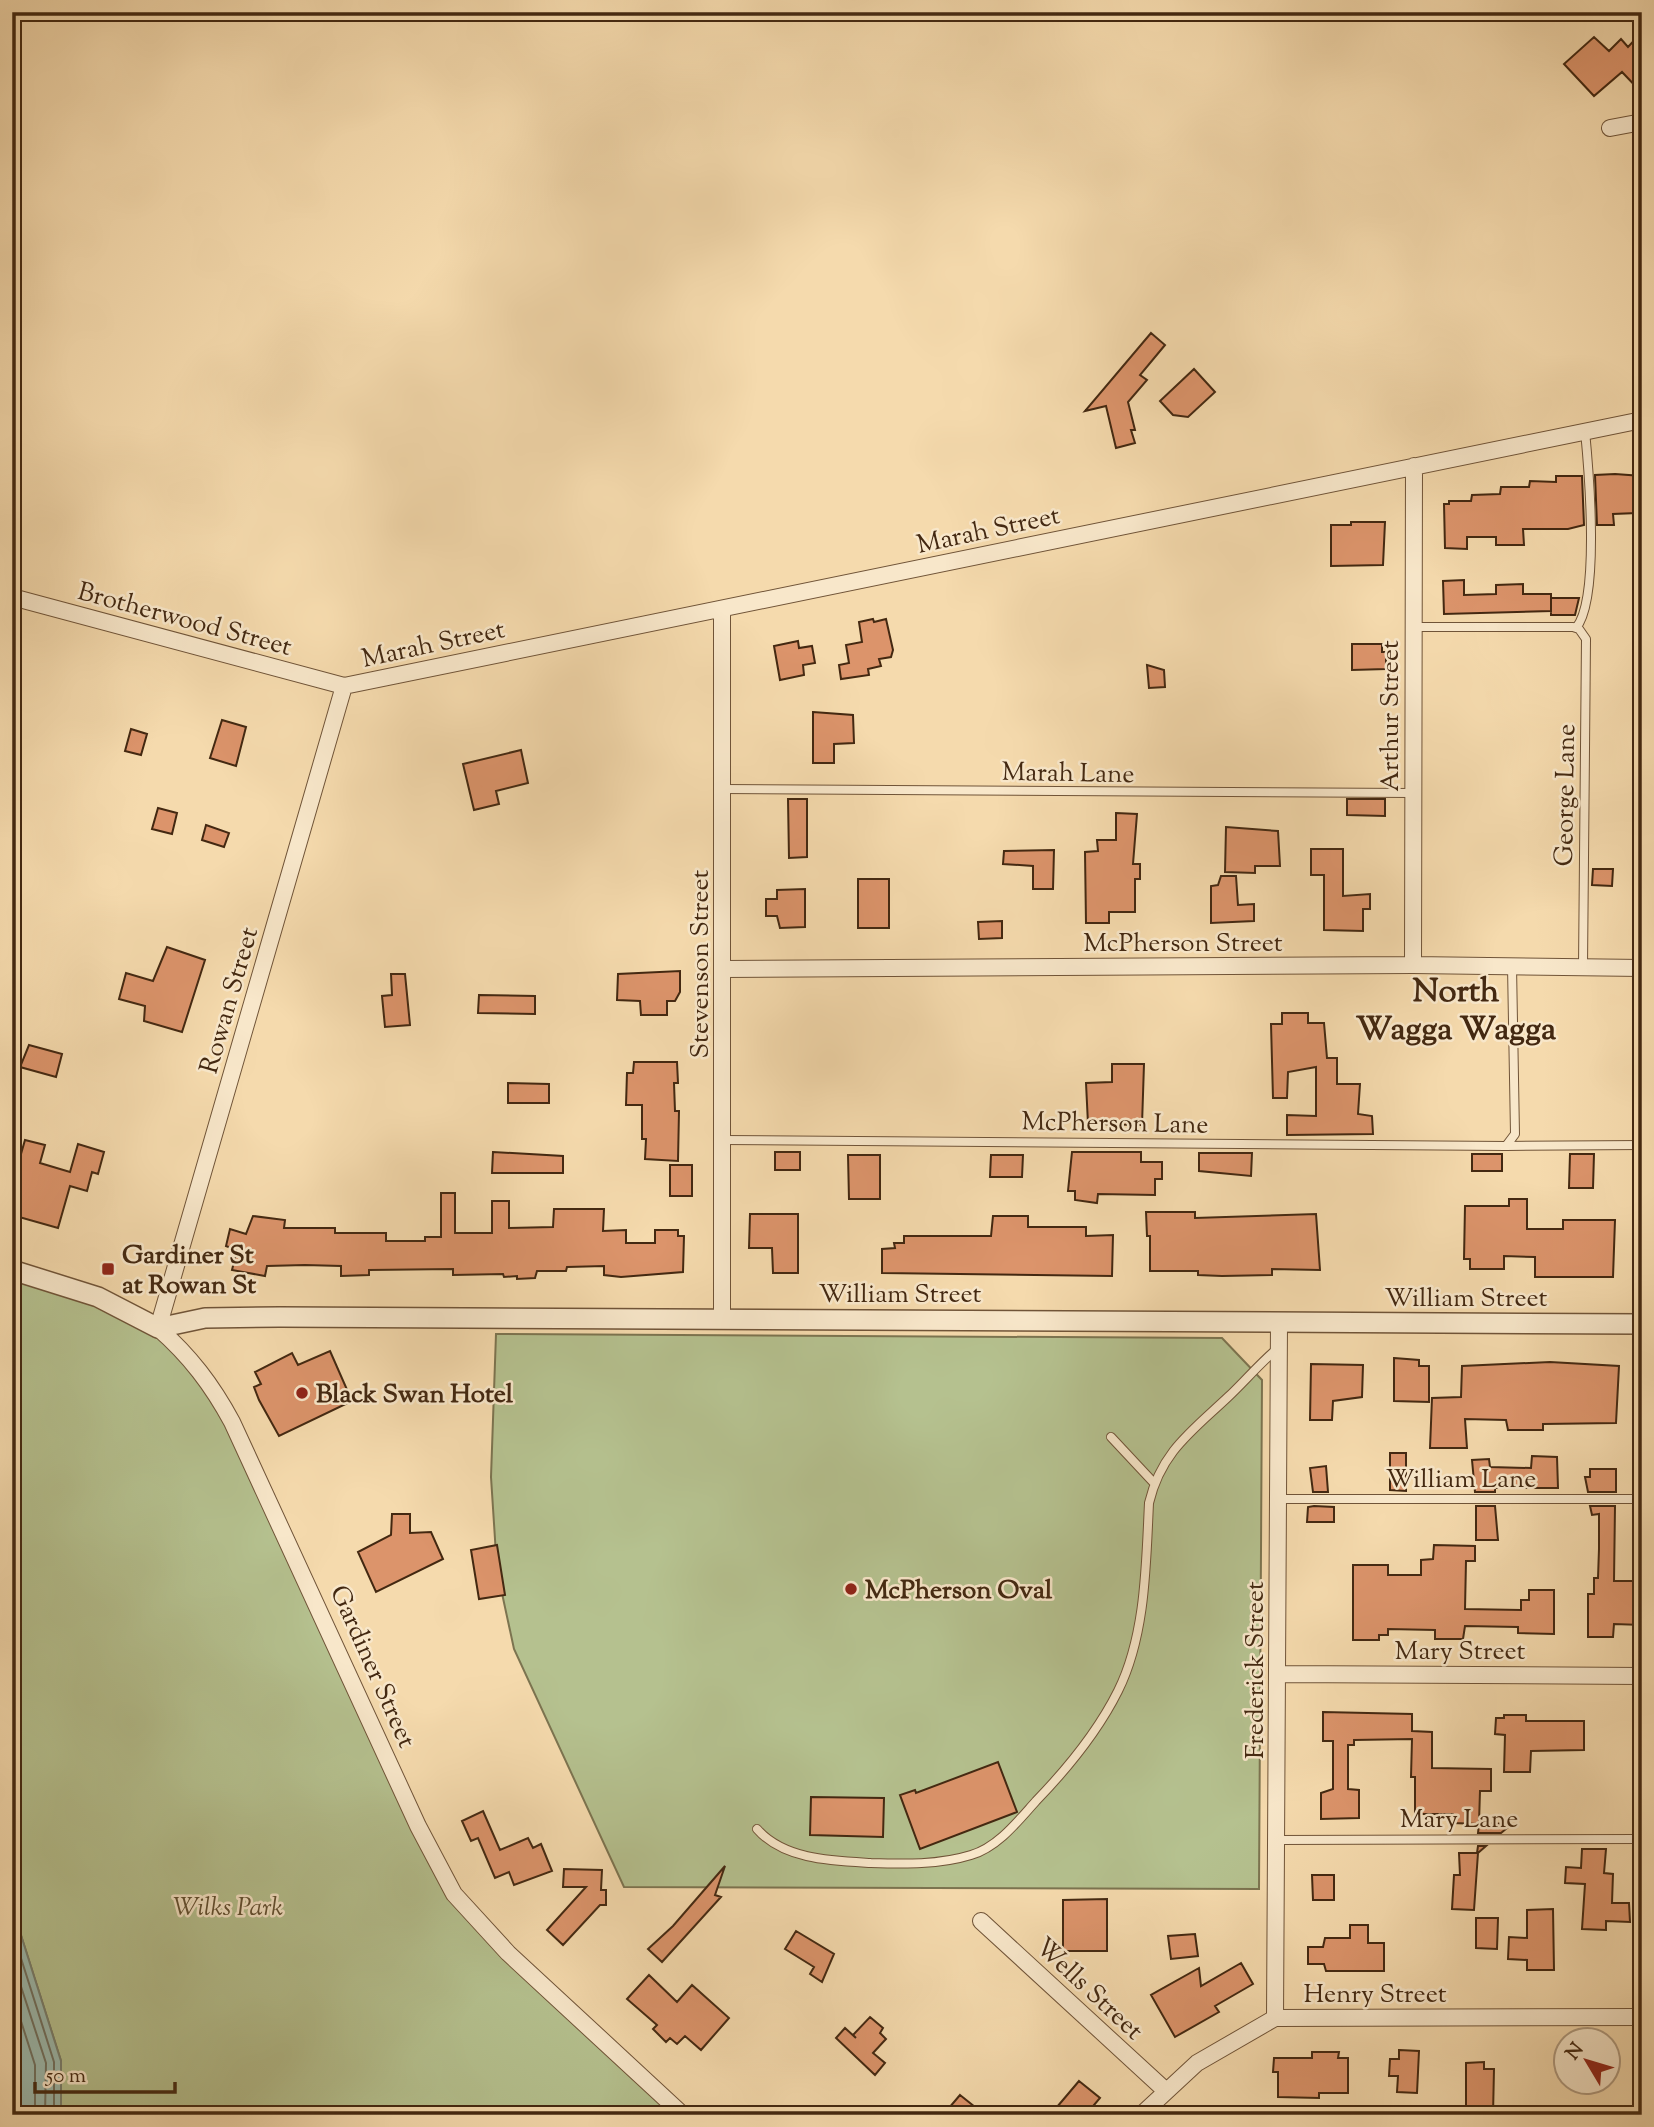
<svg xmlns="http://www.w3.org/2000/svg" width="1654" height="2127" viewBox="0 0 1654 2127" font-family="'Sorts Mill Goudy',serif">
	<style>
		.green { fill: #b5c18f; stroke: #7c7450; stroke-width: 2 }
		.water { fill: #9cbaae; stroke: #78806f; stroke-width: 2 }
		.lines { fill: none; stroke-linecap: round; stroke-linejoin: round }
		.shore { stroke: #707160; stroke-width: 2 }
		.building { fill: #dc946b; stroke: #432811; stroke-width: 2 }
		.service-casing { stroke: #705438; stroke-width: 10 }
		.minor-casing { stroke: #705438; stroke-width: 18 }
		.tertiary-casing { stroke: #705438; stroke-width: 22 }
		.service { stroke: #f8e7ca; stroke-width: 8 }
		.minor { stroke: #f8e7ca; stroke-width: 16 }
		.tertiary { stroke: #f8e7ca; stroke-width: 19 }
		.poi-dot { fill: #8f2418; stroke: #f8e7ca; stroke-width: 2.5 }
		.labels { text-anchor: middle; stroke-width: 5; stroke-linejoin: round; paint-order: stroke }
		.street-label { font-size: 26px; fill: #432811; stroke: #f8e7ca }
		.poi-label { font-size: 26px; font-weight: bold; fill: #432811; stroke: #f8e7ca; text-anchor: start }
		.park-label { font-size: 26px; font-style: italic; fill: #604e30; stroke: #f8e7ca }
		.district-label { font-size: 33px; font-weight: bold; fill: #432811; stroke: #f8e7ca }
	</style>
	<rect width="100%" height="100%" fill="#f5daad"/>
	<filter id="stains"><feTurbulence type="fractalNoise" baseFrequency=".00286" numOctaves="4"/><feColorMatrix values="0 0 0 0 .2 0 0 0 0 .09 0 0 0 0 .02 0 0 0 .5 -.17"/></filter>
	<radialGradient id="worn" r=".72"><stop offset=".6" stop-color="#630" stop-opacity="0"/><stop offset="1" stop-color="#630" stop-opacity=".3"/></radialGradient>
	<path class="green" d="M12,1270l116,40 86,78 240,506 229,221h-622v-54l-49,-154z
		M496,1334l726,4 40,42 -3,509 -635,-2 -110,-238 -17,-79 -6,-93z"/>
	<path class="water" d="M12,1907l49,154v54h-49z"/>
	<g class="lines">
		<path class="shore" d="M12,1930l42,132v53
			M12,1959l34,104 -1,52
			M12,1993l23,72v50"/>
	</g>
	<path class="building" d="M1642,32v61l-20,-21 -28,24 -30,-32 30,-27 15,14 12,-12 7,8z
		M1151,333l14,12 -25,30 7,5 -19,22 7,28h-4l4,13 -19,5 -10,-42 -21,5z
		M1194,369l21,23 -27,25 -15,-2 -13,-14z
		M1615,474l27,2v21l-5,1v15l-24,1 1,11h-17l-2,-50z
		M1556,476h26l2,49 -16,4h-45l1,16h-28v-8h-29v12l-22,-1 -1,-44h5v-3h22l1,-6 28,-1 1,-7h28l1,-6 26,1z
		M1351,522h34l-2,43 -52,1v-41h20z
		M1464,580v15l32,-1v-9l27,-1v10h28v17l-107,3 -1,-33z
		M1551,598h28l-4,17h-24z
		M873,619l1,3 12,-3 7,31 -2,7 -12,2 2,7 -13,3 1,6 -28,4 -2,-14 10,-2 -3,-18 16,-3 -3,-20z
		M798,641l1,7 13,-2 3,17 -12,2 1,10 -24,5 -6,-34z
		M1352,644h30v8h4v17l-34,1z
		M1147,665l17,5 1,17 -16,1z
		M813,712l40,3 1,28 -20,1v19h-21z
		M222,720l24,7 -10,39 -26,-8z
		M131,729l16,5 -6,21 -16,-4z
		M521,750l7,33 -32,8 3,13 -25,6 -11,-46z
		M788,799h19v58l-18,1z
		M1347,799h38v17l-38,-1z
		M158,808l19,5 -5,21 -20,-5z
		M1116,813l21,1 -4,50h7v15h-5v33h-26v11h-23l-1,-71 13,-1 -1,-11h19z
		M206,825l23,8 -5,14 -22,-7z
		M1226,827l52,4 2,35h-25v7l-30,-1z
		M1311,849h32v47l27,-2v15h-7v22l-39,-1v-55h-13z
		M1054,850l-1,39h-20v-23l-30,-2 1,-13z
		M1593,869h20l-1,17 -20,-1z
		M1221,876h15l2,29 16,-1v17l-43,2v-37l7,-1z
		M858,879h31v49h-31z
		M805,889v38l-25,1 -3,-12h-11v-17h11v-9z
		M1002,921v17l-23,1 -1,-17z
		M167,947l38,13 -23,72 -38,-11 1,-15 -26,-7 7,-26 27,8z
		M680,971v21l-5,9h-8v14h-26l-1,-14 -23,-1 1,-26z
		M391,974h14l5,51 -25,2 -3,-31 10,-1z
		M479,995l56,1v18l-57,-1z
		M1282,1013h26v10h16l3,35h10v26h23l-2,30 14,2 1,18 -86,1v-20l29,1v-49l-28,5 -1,26h-14l-2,-74h11z
		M29,1045l33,9 -6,23 -36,-10z
		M634,1062h43l1,21h-4l1,28h4l-1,50 -33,-2 1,-20h-4v-34h-16l1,-32h6z
		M1112,1064h32l-2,61 -54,-1 -2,-41 26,-1z
		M508,1083l41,1v19h-41z
		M25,1140l20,5 -5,18 30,9 8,-28 26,8 -6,22 -6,-2 -5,19 -17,-5 -12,42 -46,-13v-41l3,1z
		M493,1152l70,4v17h-71z
		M775,1152h25v18h-25z
		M1072,1152h69v10h21v17h-7v16l-57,-1 -1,9 -22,-3v-9h-7z
		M1199,1153h53l-1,23 -52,-5z
		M1472,1154h30v17h-30z
		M1570,1154h24l-1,34h-24z
		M848,1155h32v44h-31z
		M991,1155h32l-1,22h-32z
		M670,1165h22v31h-22z
		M441,1193h14v40h37v-32h17v27l44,-1 1,-18h50l-1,22 23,-1v13h29v-13h23v6h6l-1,36 -62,5 -17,-2v-9l-37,1 -1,4h-29l-2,7 -18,1v-3l-13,1 -1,-3 -50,1v-6l-84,1v5l-28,1v-10l-36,-1 -38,1 -2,10 -33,-6 5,-20 -11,-4 4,-17 16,5 7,-18 32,4 -1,8h51v5h51v8h39v-4h16z
		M1509,1199h18v30h36v-9h52l-2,57h-78v-20l-31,-1v13h-34v-10h-6l1,-53h44z
		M1146,1212h49v6l121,-4 4,56 -48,-1v6l-50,1 -24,-1v-4h-48v-35h-3z
		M750,1214h48v59h-25l-1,-25h-23z
		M993,1216h35v11h58v9l27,-1 -1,41 -230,-3v-24l13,-1 -1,-5h10v-7h87z
		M330,1351l22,50 -73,35 -20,-36 -5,-13 7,-3 -6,-12 37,-19 6,12z
		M1394,1358l25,2v6h10v36l-35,-1z
		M1550,1362l69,4 -3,57 -73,1v6h-35l-2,-10 -41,-1 2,29h-37l2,-50 29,-1 1,-31z
		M1311,1364l52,1 -1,32 -29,4 -1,19h-22z
		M1390,1453h16v38l-16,-1z
		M1532,1456l25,1 1,31h-63v4h-20l-3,-32 17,-1 1,8 41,1z
		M1326,1466l2,26h-15l-3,-24z
		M1590,1469h26v23h-28l-3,-15h5z
		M1314,1506l20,1v15h-27l1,-15z
		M1476,1506h19l3,34h-22z
		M1590,1506h25l-1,75h28v44l-28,-1 -1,13h-25v-43h6v-16h4l1,-29v-35l-7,1z
		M392,1514h18v19l21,-1 12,27 -67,33 -18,-40 33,-17z
		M497,1545l8,50 -26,4 -8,-49z
		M1434,1545l41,1v15h-9l-1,48 56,1v-10h8v-10h25v44l-36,-1v-6l-53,-1 -2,13h-28v-9l-47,-1v6h-9v5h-26v-75h35v10h33v-15l12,-1z
		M1323,1712l89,2v17l20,1v36l59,1v22h-11l-1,32 33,1 -11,9h-23l1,-9 -26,-1v-9h-38v-37h-4l1,-38 -58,1v5h-6v44l11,1v28l-38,1v-26l12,-4v-48h-10z
		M1504,1715h22v6h58v29l-53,1 -1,21h-26l1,-37 -10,-1 1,-16h8z
		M998,1762l19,50 -97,37 -20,-54 15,-5 1,3z
		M811,1797l73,1 -1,39 -73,-2z
		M483,1811l17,39 28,-12 5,10 8,-4 11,27 -38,14 -5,-13 -14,6 -17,-40 -7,3 -9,-20z
		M1478,1846h8l-8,7 -4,57 -22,-1 2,-34h6l-1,-22h18z
		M1582,1849h24l-2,24 9,1 -1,29h17l1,19 -24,-1v9l-24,-1 3,-45 -20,-1 1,-16 15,1z
		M725,1866l-10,29 6,2 -59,65 -14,-13 25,-23z
		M564,1869l38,1 -1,20h5v15h-6l-37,40 -16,-15 39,-43h-23z
		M1312,1875h22v25h-21z
		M1107,1899v52h-44v-51z
		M1553,1909l1,61h-27v-10l-19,-1 1,-22 18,1v-28z
		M1476,1918h22l-1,31 -21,-1z
		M1350,1925h18v18h16v28h-58l-2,-7h-16v-17h15l2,-9h25z
		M796,1931l38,23 -12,28 -12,-8 4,-7 -29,-18z
		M1195,1934l3,22 -27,3 -3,-23z
		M1241,1963l12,21 -38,22 4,6 -44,25 -24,-42 48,-27 2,18z
		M649,1975l28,27 15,-17 37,33 -28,32 -16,-14 -8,8 -7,-6 -4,4 -13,-13 4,-4 -30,-26z
		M870,2017l13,11 -3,5 6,6 -13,14 12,10 -10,12 -39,-37 9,-10 11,10 -3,-3z
		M1399,2050l20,1 -2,42 -20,-1 1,-16h-9l1,-17h9z
		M1312,2052h27l-1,6h10v35h-29v5l-41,-1v-25h-5l1,-14h38z
		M1484,2062v7h10l-1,46h-27v-52z
		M1079,2081l21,17 -6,7 10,10h-38l-9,-8z
		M960,2095l25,20h-42z"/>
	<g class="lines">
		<g class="service-casing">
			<path id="service" d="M1413,627h160l6,2 7,10 -3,328
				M1576,628c24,-29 13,-156 9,-197
				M723,789l690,4
				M723,1140l783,6 9,-12 -3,-168
				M1506,1146l136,-1
				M1111,1437l43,46
				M1280,1499h362
				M757,1829c27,31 76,32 114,34 33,1 68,2 100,-8 27,-8 47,-34 65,-54 31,-32 62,-70 82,-110 28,-56 28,-128 31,-188 12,-51 43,-72 79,-106 17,-16 32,-34 50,-49
				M1277,1840l365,-1"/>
		</g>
		<g class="minor-casing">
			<path id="minor" d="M1610,128l32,-6
				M12,597l332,89 1298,-266
				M722,609v709
				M344,686l-186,642c32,28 54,57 74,94l186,404 36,68 54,59 175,162
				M1413,965l1,-499
				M724,969l689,-4 229,3
				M1279,1674l363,2
				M981,1921l185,170
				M1275,2018l4,-694
				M1141,2115l56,-52 78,-45 367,-1"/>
		</g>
		<g class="tertiary-casing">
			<path id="tertiary" d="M12,1270l86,27 60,31 47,-10 75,-1 1362,7"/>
		</g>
		<use href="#service" class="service"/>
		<use href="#minor" class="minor"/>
		<use href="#tertiary" class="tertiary"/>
	</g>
	<g class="poi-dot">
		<rect x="101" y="1262" width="14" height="14" rx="3.5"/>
		<circle cx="302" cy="1393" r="7"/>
		<circle cx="851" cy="1589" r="7"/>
	</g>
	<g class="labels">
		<g class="street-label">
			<text transform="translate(988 529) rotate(-12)" y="9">Marah Street</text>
			<text transform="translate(185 618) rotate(15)" y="9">Brotherwood Street</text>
			<text transform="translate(433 643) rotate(-12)" y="9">Marah Street</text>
			<text transform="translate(1389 716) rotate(-90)" y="9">Arthur Street</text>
			<text transform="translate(1068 772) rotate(1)" y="9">Marah Lane</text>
			<text transform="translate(1564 795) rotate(-89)" y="9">George Lane</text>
			<text x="1183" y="951">McPherson Street</text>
			<text transform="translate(699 964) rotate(-90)" y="9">Stevenson Street</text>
			<text transform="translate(228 1000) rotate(-74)" y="9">Rowan Street</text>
			<text transform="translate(1115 1122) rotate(1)" y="9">McPherson Lane</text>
			<text x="900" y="1302">William Street</text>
			<text x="1466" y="1306">William Street</text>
			<text x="1461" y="1487">William Lane</text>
			<text x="1460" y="1659">Mary Street</text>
			<text transform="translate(374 1666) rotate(66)" y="9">Gardiner Street</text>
			<text transform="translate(1254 1670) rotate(-90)" y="9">Frederick Street</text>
			<text x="1459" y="1827">Mary Lane</text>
			<text transform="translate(1090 1988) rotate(43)" y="9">Wells Street</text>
			<text x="1375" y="2002">Henry Street</text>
		</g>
		<g class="poi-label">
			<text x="122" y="1263">Gardiner St<tspan x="122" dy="30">at Rowan St</tspan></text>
			<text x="316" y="1402">Black Swan Hotel</text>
			<text x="865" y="1598">McPherson Oval</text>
		</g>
		<g class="park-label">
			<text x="228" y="1915">Wilks Park</text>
		</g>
		<g class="district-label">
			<text x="1456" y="1001">North<tspan x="1456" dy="38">Wagga Wagga</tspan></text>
		</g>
	</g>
	<rect width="1654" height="2127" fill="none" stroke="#f5daad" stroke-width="42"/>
	<rect x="14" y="14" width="1626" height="2099" fill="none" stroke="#432811" stroke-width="3.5"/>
	<rect x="21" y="21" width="1612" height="2085" fill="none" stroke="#432811" stroke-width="2"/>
	<g transform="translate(1587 2061) rotate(308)"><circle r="33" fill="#f8e7ca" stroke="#b09b80" stroke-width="2"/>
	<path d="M0-5L12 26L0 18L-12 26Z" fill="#8f2418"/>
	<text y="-10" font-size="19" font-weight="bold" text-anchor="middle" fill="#432811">N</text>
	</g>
	<path d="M35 2082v10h140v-10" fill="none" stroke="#432811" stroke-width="3.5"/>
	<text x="46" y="2082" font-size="21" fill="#432811" stroke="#f8e7ca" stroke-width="5" paint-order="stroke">50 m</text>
	<rect width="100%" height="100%" filter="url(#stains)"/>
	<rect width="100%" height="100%" fill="url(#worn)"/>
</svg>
